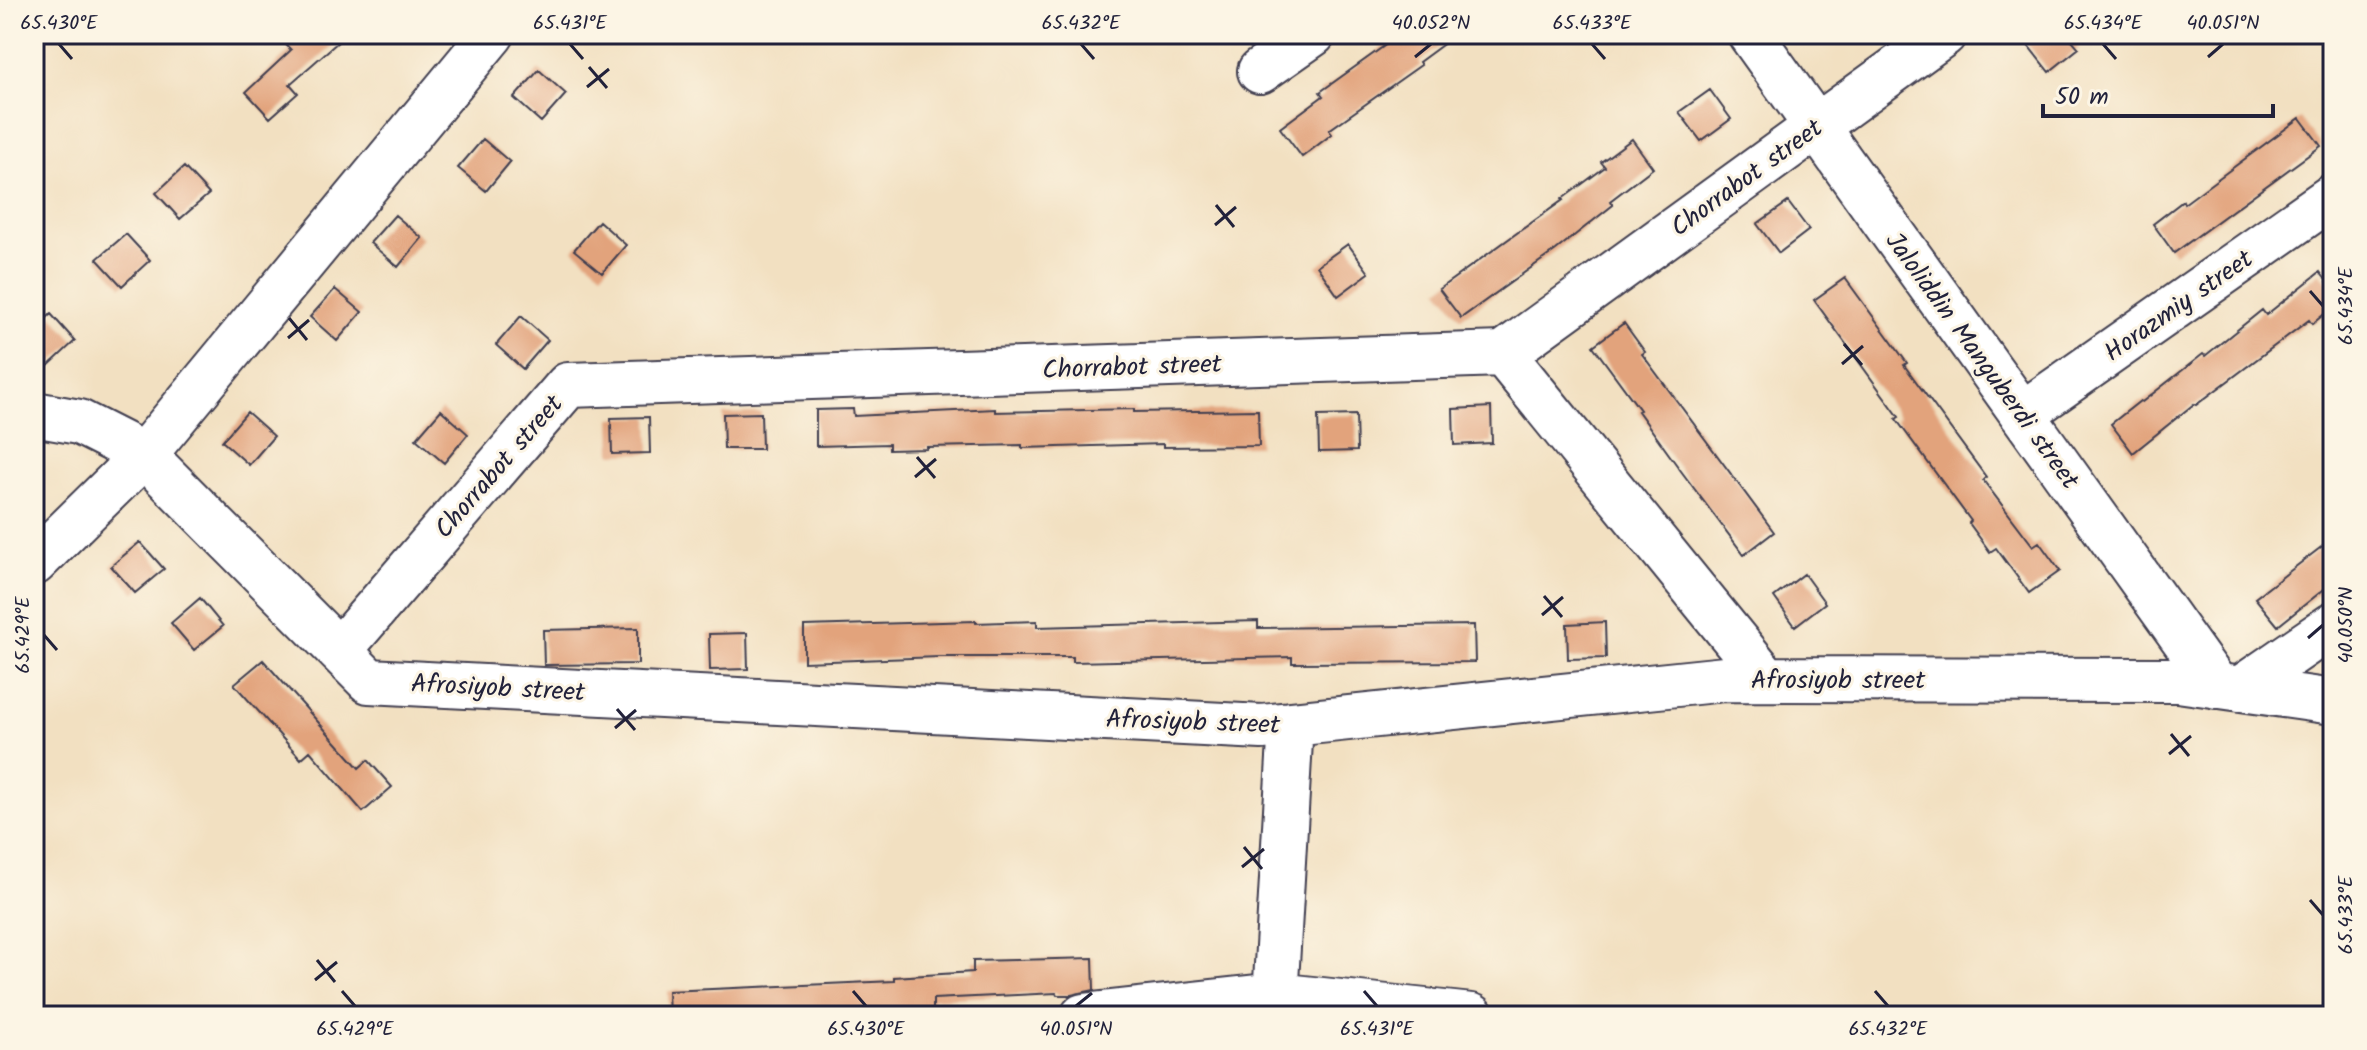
<svg xmlns="http://www.w3.org/2000/svg" width="2367" height="1050" viewBox="0 0 2367 1050" font-family="Kalam,sans-serif">
	<style>
		.building { fill: #e2a37c }
		.lines { fill: none; stroke-linecap: round; stroke-linejoin: round }
		.minor-casing { stroke: #413e4f; stroke-width: 48 }
		.minor { stroke: #fff; stroke-width: 44 }
		.ticks { fill: none; stroke: #22223b; stroke-width: 3 }
		.labels { text-anchor: middle; stroke-width: 6; stroke-linejoin: round; paint-order: stroke }
		.street-label { font-size: 26px; fill: #22223b; stroke: #fcf5e5 }
		.neatline { fill: none; stroke: #22223b; stroke-width: 3 }
		.ticks-label { font-size: 20px; text-anchor: middle; fill: #22223b }
	</style>
	<rect width="100%" height="100%" fill="#fcf5e5"/>
	<filter id="ink" filterUnits="userSpaceOnUse"><feTurbulence type="fractalNoise" baseFrequency=".0125" numOctaves="2"/><feDisplacementMap in="SourceGraphic" scale="16" xChannelSelector="R" yChannelSelector="G"/><feConvolveMatrix kernelMatrix="1 2 1 2 8 2 1 2 1" color-interpolation-filters="sRGB"/></filter>
	<filter id="wash" filterUnits="userSpaceOnUse"><feTurbulence type="fractalNoise" baseFrequency=".006" numOctaves="4" result="noise"/><feDisplacementMap in="SourceGraphic" scale="32" xChannelSelector="R" yChannelSelector="G"/><feGaussianBlur stdDeviation="1.8" result="paint"/><feColorMatrix in="noise" values="0 0 0 0 0 0 0 0 0 0 0 0 0 0 0 0 0 1.4 0 .05"/><feComposite in="paint" operator="in"/></filter>
	<g filter="url(#wash)">
		<rect width="100%" height="100%" fill="#f2e0c1"/>
		<g id="blocks">
			<path class="building" d="M276,34h71l-57,50 8,9 -28,25 -24,-26 45,-42z
				M1401,34h56l-38,28 2,3 -92,65 3,4 -30,23 -22,-29 43,-32 -3,-4z
				M2019,34h48l12,14 -30,24z
				M539,70l27,24 -25,28 -27,-24z
				M1710,90l21,29 -30,22 -22,-29z
				M2300,118l21,28 -147,107 -21,-29 30,-23 1,3z
				M483,139l27,23 -24,29 -28,-23z
				M1632,139l21,29 -43,33 3,4 -57,45 -95,68 -22,-29 124,-89 -1,-1 43,-32 -4,-5z
				M184,167l25,27 -29,25 -24,-26z
				M1788,202l21,28 -30,23 -22,-29z
				M395,215l27,23 -24,29 -28,-24z
				M599,221l27,24 -24,28 -28,-23z
				M126,234l24,26 -28,26 -25,-27z
				M1348,244l21,29 -31,23 -21,-30z
				M2320,272l13,17v18l-21,17 -3,-4 -113,85 -2,-1 -61,49 -22,-29 29,-23 2,1 61,-48 2,2 57,-46 4,5z
				M1845,278l62,85 -3,2 82,112 -3,3 50,66 6,-4 21,29 -31,22 -33,-45 -6,4 -21,-29 2,-2 -75,-102 3,-2 -85,-117z
				M335,289l27,23 -25,29 -27,-24z
				M51,314l24,27 -28,26 -13,-15v-22z
				M521,316l27,24 -25,29 -27,-24z
				M1624,323l21,29 -3,2 132,178 -30,23 -63,-84 -43,-60 2,-1 -47,-64z
				M1491,407l1,36 -38,2 -1,-36z
				M853,409l1,7 141,-7v3l139,-3v3l124,-2 1,36 -96,1v-3l-141,4v-3l-95,2v2l-38,1v-6l-73,2v-36z
				M441,410l27,24 -24,29 -28,-24z
				M247,412l27,24 -25,29 -27,-24z
				M761,413l1,36h-38l-1,-35z
				M1356,415l1,36 -38,1 -1,-36z
				M649,417l1,36 -38,1 -1,-36z
				M2333,538v44l-55,44 -23,-28z
				M140,542l24,27 -29,24 -24,-27z
				M1804,574l21,29 -30,23 -21,-29z
				M200,598l23,28 -29,24 -23,-27z
				M976,621v2l61,-2v6l221,-6v7l216,-3 1,37 -183,1v-6l-219,5v-5h-134l-135,5v-36z
				M1605,622l1,36 -38,1 -1,-35z
				M638,628v36l-94,1 -1,-35z
				M747,633l1,36 -38,1 -1,-36z
				M263,660l96,108 9,-8 24,27 -29,25 -53,-61 -9,8 -67,-75z
				M1093,958l1,32 -23,5h-14l-1,-2 -123,6v12l-69,5h-195l-1,-25 226,-10v-4l79,-5v-11z"/>
		</g>
	</g>
	<g filter="url(#ink)">
		<use href="#blocks" fill-opacity="0" stroke="#413e4f" stroke-width="2"/>
		<g class="lines">
			<g class="minor-casing">
				<path id="minor" d="M1750,34l467,652
					M1260,71l53,-37
					M1503,354l264,325
					M34,414l45,8 65,33 225,226 893,46 463,-48 453,1 155,22
					M2022,414l311,-218
					M34,563l110,-108 348,-421
					M339,651l229,-266 935,-31 441,-320
					M2240,689l93,-64
					M1083,1016l192,-21 197,21
					M1274,1016l17,-292"/>
			</g>
			<use href="#minor" class="minor"/>
		</g>
	</g>
	<path class="ticks" d="M59,44l13,15M570,44l13,15M1081,44l13,15M1592,44l13,15M2103,44l13,15M1415,57l16,-13M2208,57l15,-13M589,67l18,21M587,87l22,-18M1216,205l18,22M1215,225l21,-18M2310,291l13,15M289,318l18,22M288,338l21,-18M1844,344l18,21M1842,364l21,-18M917,457l18,21M915,477l21,-18M1544,596l18,21M1542,615l21,-18M44,635l13,15M2308,638l15,-13M617,709l18,21M615,728l21,-18M2171,734l18,22M2169,754l22,-18M1244,847l18,22M1242,867l22,-18M2310,900l13,15M317,960l18,22M315,980l22,-18M342,991l13,15M853,991l13,15M1364,991l13,15M1875,991l13,15M1076,1006l16,-13"/>
	<g class="labels">
		<g class="street-label">
			<text transform="translate(1746 177) rotate(-36)" y="9">Chorrabot street</text>
			<text transform="translate(2178 305) rotate(-35)" y="9">Horazmiy street</text>
			<text transform="translate(1983 360) rotate(54)" y="9">Jaloliddin Manguberdi street</text>
			<text transform="translate(1132 366) rotate(-2)" y="9">Chorrabot street</text>
			<text transform="translate(498 466) rotate(-49)" y="9">Chorrabot street</text>
			<text x="1838" y="688">Afrosiyob street</text>
			<text transform="translate(498 687) rotate(3)" y="9">Afrosiyob street</text>
			<text transform="translate(1193 721) rotate(2)" y="9">Afrosiyob street</text>
		</g>
	</g>
	<rect width="2367" height="1050" fill="none" stroke="#fcf5e5" stroke-width="88"/>
	<path d="M2043 104v12h230v-12" fill="none" stroke="#22223b" stroke-width="4"/>
	<text x="2055" y="104" font-size="24" fill="#22223b" stroke="#fcf5e5" stroke-width="6" paint-order="stroke">50 m</text>
	<rect x="44" y="44" width="2279" height="962" class="neatline"/>
	<g class="ticks-label">
		<text x="59" y="29">65.430°E</text>
		<text x="570" y="29">65.431°E</text>
		<text x="1081" y="29">65.432°E</text>
		<text x="1431" y="29">40.052°N</text>
		<text x="1592" y="29">65.433°E</text>
		<text x="2103" y="29">65.434°E</text>
		<text x="2223" y="29">40.051°N</text>
		<text transform="translate(2345 306) rotate(-90)" y="7">65.434°E</text>
		<text transform="translate(2345 625) rotate(-90)" y="7">40.050°N</text>
		<text transform="translate(22 635) rotate(-90)" y="7">65.429°E</text>
		<text transform="translate(2345 915) rotate(-90)" y="7">65.433°E</text>
		<text x="355" y="1035">65.429°E</text>
		<text x="866" y="1035">65.430°E</text>
		<text x="1076" y="1035">40.051°N</text>
		<text x="1377" y="1035">65.431°E</text>
		<text x="1888" y="1035">65.432°E</text>
	</g>
</svg>
